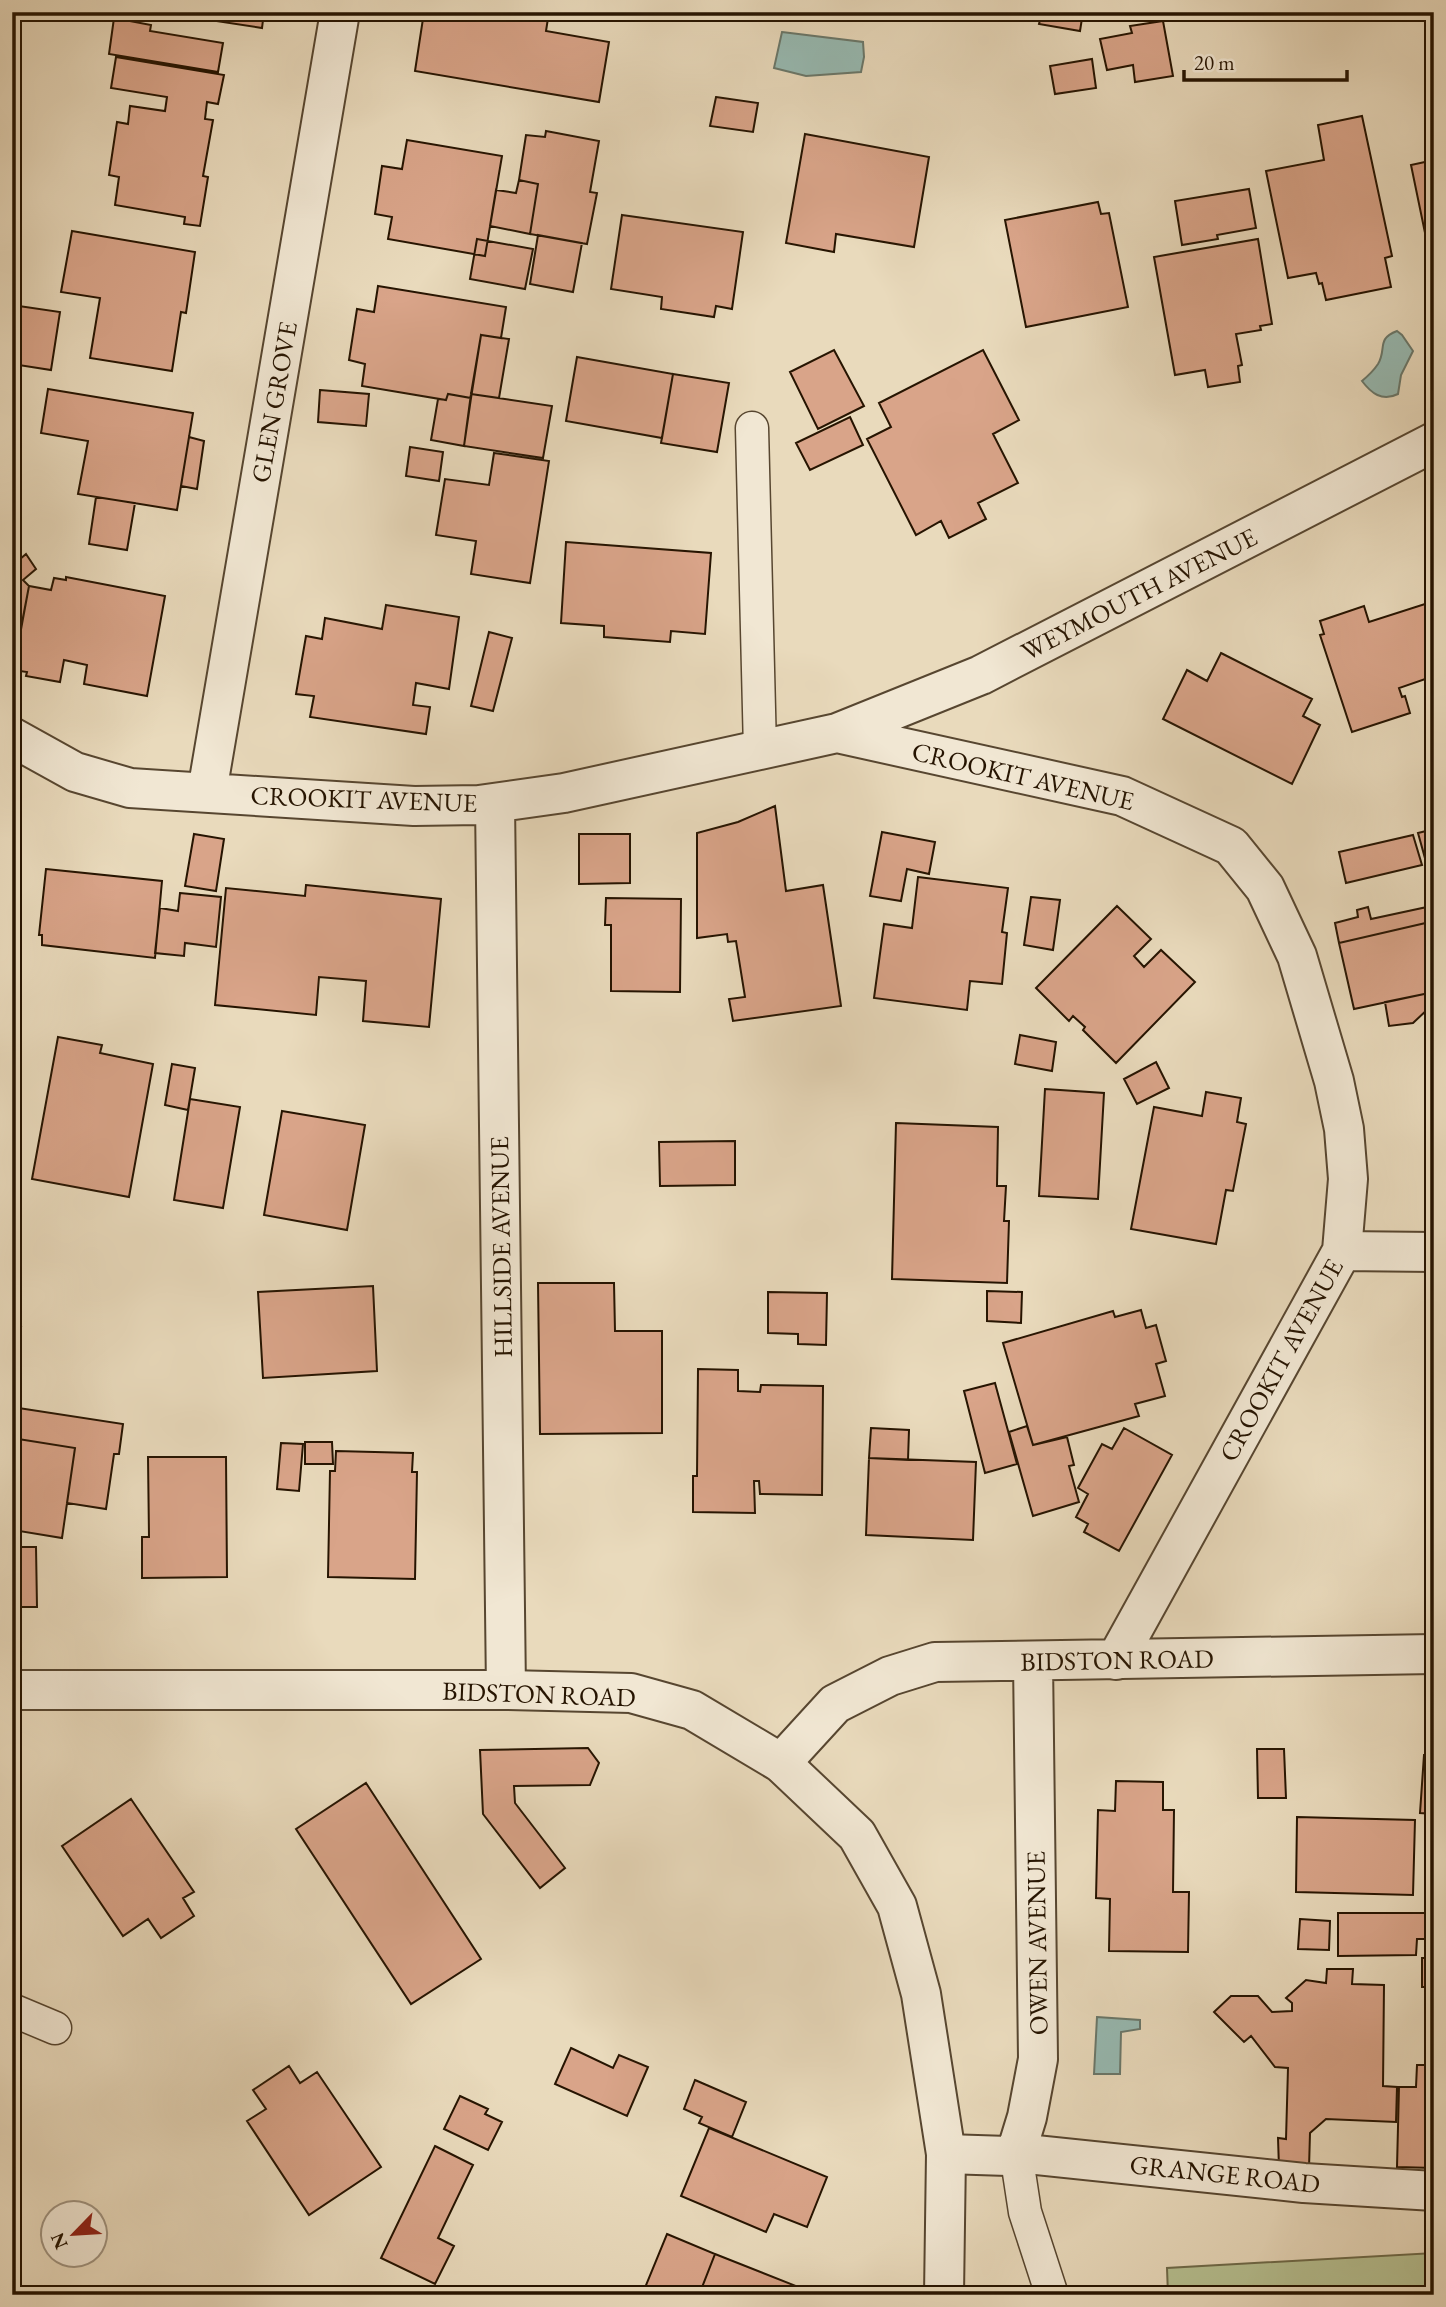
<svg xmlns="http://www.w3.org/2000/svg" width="1446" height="2307" viewBox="0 0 1446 2307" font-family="'EB Garamond',serif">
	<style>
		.green { fill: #b6c091; stroke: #6e6a49; stroke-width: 2 }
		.water { fill: #97bab2; stroke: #6a786b; stroke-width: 2 }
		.building { fill: #d9a489; stroke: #261401; stroke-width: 2 }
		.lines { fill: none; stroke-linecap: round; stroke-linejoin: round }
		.service-casing { stroke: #574630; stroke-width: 35 }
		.minor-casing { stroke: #574630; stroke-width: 42 }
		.tertiary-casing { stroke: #574630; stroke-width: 42 }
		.service { stroke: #f1e7d3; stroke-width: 32 }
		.minor { stroke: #f1e7d3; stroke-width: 38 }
		.tertiary { stroke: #f1e7d3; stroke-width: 38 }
		.labels { text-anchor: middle; stroke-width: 5; stroke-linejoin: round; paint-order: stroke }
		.street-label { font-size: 26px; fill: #261401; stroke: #f1e7d3 }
	</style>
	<rect width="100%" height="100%" fill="#e9dabc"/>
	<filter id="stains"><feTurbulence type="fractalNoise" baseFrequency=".00286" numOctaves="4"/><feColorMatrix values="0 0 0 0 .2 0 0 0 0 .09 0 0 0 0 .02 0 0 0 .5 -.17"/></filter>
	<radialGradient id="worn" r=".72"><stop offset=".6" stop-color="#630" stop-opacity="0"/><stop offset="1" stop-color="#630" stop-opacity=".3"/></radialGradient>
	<path class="green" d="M1434,2253v42h-266l-1,-27z"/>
	<path class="water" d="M782,32l81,10 1,15 -3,15 -55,4 -32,-8z
		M1397,331l5,4 11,16 -12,24 -3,19c-16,8 -27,-1 -36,-13 6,-5 12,-11 16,-17 9,-15 -2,-25 19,-33z
		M1097,2017l43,3v9l-19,3 -1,42h-26z"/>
	<path class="building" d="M184,12h80l-2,16 -79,-12z
		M424,12h125l-3,19 63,11 -10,60 -184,-31z
		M1042,12h41l-3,19 -41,-7z
		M114,18l37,7 -1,6 73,12 -5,29 -109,-18z
		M1163,21l10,55 -38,6 -2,-17 -26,5 -7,-31 32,-6 -2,-7z
		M116,57l108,18 -6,29 -11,-2 -2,17 8,1 -10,56 5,1 -8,49 -16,-2 1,-7 -70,-12 4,-28 -10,-2 8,-53 11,2 2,-18 35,5 2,-14 -56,-9z
		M1092,59l4,29 -41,6 -5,-28z
		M716,97l42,6 -5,29 -43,-6z
		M1362,116l30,140 -7,2 6,29 -65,13 -4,-17 -3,1 -3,-11 -28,5 -22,-107 58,-11 -6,-35z
		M546,131l53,10 -9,51 7,1 -10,51 -57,-10 8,-50 -19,-4 7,-45 19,2z
		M805,134l124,23 -15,90 -78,-13 -2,18 -48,-9z
		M407,140l95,16 -17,100 -97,-17 4,-22 -17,-3 7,-48 20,3z
		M1434,160v97h-4l-19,-92z
		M519,180l19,4 -8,50 -40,-8 6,-36 20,3z
		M1249,189l7,39 -39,7 1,4 -36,6 -7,-44z
		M1098,202l3,12 8,-1 19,94 -102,20 -21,-107z
		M622,215l121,17 -11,77 -16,-3 -2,11 -53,-8 1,-12 -51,-8z
		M72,231l123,21 -9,61 -5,-1 -9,59 -82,-13 10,-60 -39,-6z
		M538,235l44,8 -9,49 -43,-8z
		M477,239l56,10 -8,40 -55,-10z
		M1258,239l14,85 -12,2 1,4 -25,4 6,31 -4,1 2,16 -32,5 -3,-17 -30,5 -21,-118z
		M378,286l128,21 -5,31 -20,-3 -10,63 -23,-4 -2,6 -84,-14 3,-22 -16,-4 8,-51 17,3z
		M12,305l48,7 -9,58 -39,-6z
		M481,335l28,4 -10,59 -28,-4z
		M834,350l30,56 -46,23 -28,-57z
		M983,350l36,70 -26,14 25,49 -40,20 8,16 -37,19 -8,-17 -25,14 -49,-96 24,-12 -12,-24z
		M577,357l96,17 -11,64 -96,-17z
		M673,374l56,9 -12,69 -56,-9z
		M48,389l145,24 -16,97 -99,-16 10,-53 -47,-8z
		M320,390l49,4 -3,32 -48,-4z
		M448,394l23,4 -7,48 -33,-6 7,-41 8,1z
		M471,394l81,12 -9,52 -79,-12z
		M850,417l13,28 -53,25 -14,-27z
		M189,437l15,4 -7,48 -16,-3z
		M410,447l33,5 -4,29 -33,-5z
		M494,453l55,8 -19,122 -59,-9 5,-33 -40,-6 9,-56 44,6z
		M96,497l39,6 -8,47 -38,-6z
		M566,542l145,11 -6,81 -34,-3 -1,11 -66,-5v-11l-43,-3z
		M26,554l10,15 -13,11 6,6 -12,65 -5,-1v-76l4,-3 -4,-5z
		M66,577l99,19 -18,100 -63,-12 3,-19 -23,-5 -4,22 -34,-6 1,-4 -14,-2 16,-84 22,4 3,-12 12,2z
		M1425,604l9,27v45l-35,12 3,9 3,-1 5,17 -58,19 -32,-97 4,-1 -4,-13 44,-15 5,16z
		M386,605l73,12 -10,72 -33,-6 -3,22 17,2 -4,27 -116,-17 4,-21 -18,-2 10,-58 16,3 3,-21 57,11z
		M489,632l23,6 -19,73 -22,-5z
		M1221,653l91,46 -9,17 17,9 -28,59 -129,-65 24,-49 20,11z
		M775,806l11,85 37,-6 18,121 -108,15 -4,-22 16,-2 -9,-56 -8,1 -1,-8 -30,4v-105l41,-11z
		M1434,829v39l-6,1 -10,-36z
		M882,832l53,10 -6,32 -22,-5 -6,32 -31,-5z
		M194,834l30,5 -8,52 -31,-5z
		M579,834h51v49l-51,1z
		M1413,835l9,30 -76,18 -7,-31z
		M46,869l116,12 -7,77 -113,-13v-10h-3z
		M918,877l90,11 -6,44 5,1 -5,51 -32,-3 -3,29 -93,-12 10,-74 28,4z
		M306,885l135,14 -12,128 -66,-6 3,-40 -47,-4 -3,38 -101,-10 11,-117 79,8z
		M180,893l41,4 -5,50 -31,-4 -1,13 -29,-3 5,-45 18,3z
		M1031,897l29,3 -7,50 -29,-5z
		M606,898l75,1 -1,93 -69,-1v-66h-6z
		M1117,906l34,33 -17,17 10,11 17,-17 34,32 -79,81 -33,-33 2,-3 -12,-11 -4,5 -33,-33z
		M1368,907l3,12 56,-12 3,15 -91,21 -4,-20 23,-6 -1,-7z
		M1430,922l4,16v54l-80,17 -15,-66z
		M1434,992v15l-5,1 -16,15 -24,3 -4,-24z
		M1020,1035l36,7 -4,29 -37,-7z
		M58,1037l44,8 -2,8 53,11 -24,133 -97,-18z
		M1156,1062l13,26 -32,16 -13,-25z
		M172,1064l23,4 -7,42 -23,-5z
		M1045,1089l59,4 -6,106 -59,-3z
		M1206,1092l35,6 -4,24 9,2 -13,67 -7,-1 -10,54 -85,-15 23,-122 48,9z
		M190,1099l50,8 -17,101 -49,-8z
		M282,1111l83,14 -18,105 -83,-15z
		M896,1123l102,4 -1,59h9l-2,35h5l-2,62 -115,-4z
		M735,1141v44l-75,1 -1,-44z
		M538,1283h76l1,48h47v102l-122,1z
		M373,1286l4,85 -114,7 -5,-86z
		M987,1291l35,1 -1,31 -34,-2z
		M768,1292l59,1 -1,52 -28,-1v-10l-30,-1z
		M1141,1310l5,18 10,-3 10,36 -10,3 9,32 -30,8 4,12 -106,29 -30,-102 110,-32 2,6z
		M12,1324l9,3 -9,32z
		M698,1369l40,1v21l22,1 1,-7 62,1 -1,109 -62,-1 -1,-13h-5l1,32 -62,-1v-36h4z
		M995,1383l22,81 -32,9 -21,-82z
		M12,1407l111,17 -4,30h-5l-8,55 -39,-6 8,-55 -63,-10z
		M1027,1426l6,19 34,-8 7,28 -5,1 10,36 -46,14 -24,-84z
		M871,1428l38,2 -1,30 -39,-2z
		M1124,1428l48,27 -53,96 -35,-19 4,-8 -12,-7 12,-23 -10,-6 24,-44 10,5z
		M12,1438l63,10 -13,90 -43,-7v-9l-7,-1z
		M305,1442h27l1,22h-28z
		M281,1443l22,1 -4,47 -22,-2z
		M336,1451l77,2 -1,19h5l-2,107 -87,-2 2,-106h5z
		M148,1457h78l1,120 -85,1v-41h7z
		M869,1458l107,4 -3,78 -107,-5z
		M12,1547h24l1,60h-25z
		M588,1748l11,15 -9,22 -76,1 1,17 50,65 -25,20 -57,-74 -3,-64z
		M1257,1749h27l2,49h-28z
		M1424,1755l10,1v58l-14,-1z
		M1116,1781l47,1v28h11l-1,82h16l-1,60 -79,-1 1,-52 -14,-1 2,-88 17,1z
		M366,1783l115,176 -70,45 -115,-175z
		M131,1799l63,93 -11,6 11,18 -33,22 -13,-19 -25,17 -61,-90z
		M1297,1817l118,3 -2,75 -117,-3z
		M1432,1892h2v47h-17l-1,16 -78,1v-43h94z
		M1300,1919l30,2 -1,29 -31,-1z
		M1422,1958h12v29h-12z
		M1327,1969h26l-1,15 32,1 -1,101 14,1 -1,35 -70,-3 -16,14 -1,35h-30l-1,-30 8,1 2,-71 -13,-1 -24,-31 -7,6 -30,-30 17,-16h27l14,16 20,-1v-8l-6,-5 20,-18 20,3z
		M571,2048l42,20 6,-13 29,12 -21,49 -72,-32z
		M1417,2065h17v103l-37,-1 2,-80h17z
		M289,2066l11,17 17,-11 64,95 -72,48 -62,-94 19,-12 -13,-19z
		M695,2080l51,22 -14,35 -33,-14 3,-6 -18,-8z
		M460,2096l28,13 -3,5 17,8 -14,28 -44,-21z
		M709,2128l118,49 -20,50 -33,-13 -8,18 -85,-36z
		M435,2146l38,19 -35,73 16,8 -19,38 -54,-26z
		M667,2234l48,20 -16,41h-57z
		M715,2254l86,34 -2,7h-100z"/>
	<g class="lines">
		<g class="service-casing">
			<path id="service" d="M752,428l8,322
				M12,2010l43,18
				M1016,2153l9,59 27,83"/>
		</g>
		<g class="minor-casing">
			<path id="minor" d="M837,733l144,-58 453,-233
				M12,737l63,35 55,16 284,18 65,-1 85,-12 273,-60 285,63 109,50 34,42 32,68 37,125 10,48 4,50 -6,72 -226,409
				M207,792l133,-780
				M495,803l11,887
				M1342,1251l92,1
				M781,1763l54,-59 55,-28 45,-14 499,-8
				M1016,2153l288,30 130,8
				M946,2154l62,2 8,-3 11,-36 11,-58 -5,-398"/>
		</g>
		<g class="tertiary-casing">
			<path id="tertiary" d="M12,1690h494l125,3 61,17 89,53 76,72 40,71 24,88 25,160 -2,141"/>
		</g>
		<use href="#service" class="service"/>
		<use href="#minor" class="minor"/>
		<use href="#tertiary" class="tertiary"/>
	</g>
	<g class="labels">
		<g class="street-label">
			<text transform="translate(274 402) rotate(-80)" y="9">GLEN GROVE</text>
			<text transform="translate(1139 594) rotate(-27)" y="9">WEYMOUTH AVENUE</text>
			<text transform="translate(1023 776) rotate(13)" y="9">CROOKIT AVENUE</text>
			<text transform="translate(364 799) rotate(2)" y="9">CROOKIT AVENUE</text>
			<text transform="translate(501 1247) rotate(-91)" y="9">HILLSIDE AVENUE</text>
			<text transform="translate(1281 1360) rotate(-61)" y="9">CROOKIT AVENUE</text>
			<text transform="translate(1117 1660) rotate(-1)" y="9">BIDSTON ROAD</text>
			<text transform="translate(539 1694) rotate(2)" y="9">BIDSTON ROAD</text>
			<text transform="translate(1037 1943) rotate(-91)" y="9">OWEN AVENUE</text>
			<text transform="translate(1225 2174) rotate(6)" y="9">GRANGE ROAD</text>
		</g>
	</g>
	<rect width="1446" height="2307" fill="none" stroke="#e9dabc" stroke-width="42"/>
	<rect x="14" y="14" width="1418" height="2279" fill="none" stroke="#261401" stroke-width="3.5"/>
	<rect x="21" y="21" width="1404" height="2265" fill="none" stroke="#261401" stroke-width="2"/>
	<g transform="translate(74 2234) rotate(245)"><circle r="33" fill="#f1e7d3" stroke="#a0937f" stroke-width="2"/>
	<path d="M0-5L12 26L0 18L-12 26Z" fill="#8f2418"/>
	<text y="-10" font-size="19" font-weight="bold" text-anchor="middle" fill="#261401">N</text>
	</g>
	<path d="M1184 70v10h163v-10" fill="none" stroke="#261401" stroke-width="3.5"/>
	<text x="1194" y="70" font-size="21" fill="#261401" stroke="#f1e7d3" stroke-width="5" paint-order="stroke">20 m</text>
	<rect width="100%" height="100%" filter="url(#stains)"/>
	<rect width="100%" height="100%" fill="url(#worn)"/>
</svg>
